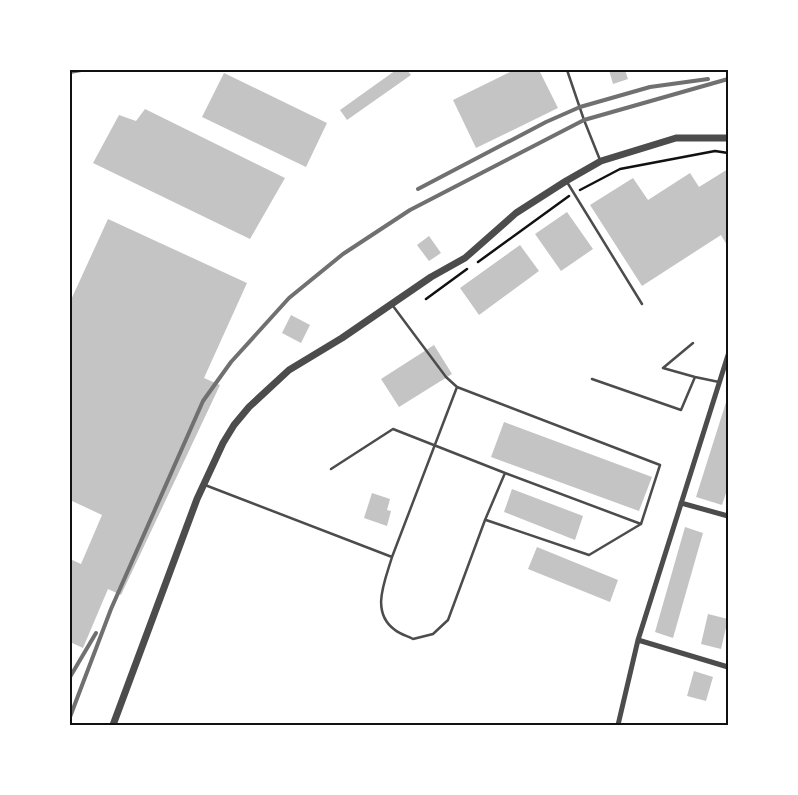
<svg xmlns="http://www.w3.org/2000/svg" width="798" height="795" viewBox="0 0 798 795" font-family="'DM Sans',sans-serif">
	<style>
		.building { fill: #c4c4c4 }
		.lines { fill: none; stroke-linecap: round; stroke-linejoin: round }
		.path { stroke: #111; stroke-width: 2.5 }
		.service { stroke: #4c4c4c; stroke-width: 2.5 }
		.minor { stroke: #4c4c4c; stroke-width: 5 }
		.tertiary { stroke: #4c4c4c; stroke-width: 7 }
		.rail { stroke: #707070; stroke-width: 4 }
		.neatline { fill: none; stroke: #111; stroke-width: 2 }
	</style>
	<rect width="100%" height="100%" fill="#fff"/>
	<path class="building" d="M396,70h11l4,5 -64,45 -7,-10z
		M514,70h25l19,38 -82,40 -23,-48z
		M609,70h16l3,9 -15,5z
		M224,73l103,50 -21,44 -104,-50z
		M145,109l140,69 -35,61 -157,-76 26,-48 17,6z
		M728,169v78l-7,-12 -79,51 -52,-81 43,-27 15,22 42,-27 9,14z
		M567,212l26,37 -32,22 -26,-37z
		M108,219l139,64 -43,95 16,7 -99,210 -13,-6 -25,59 -13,-6v-83l11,5 21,-49 -32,-15v-198z
		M429,236l12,17 -12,8 -12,-16z
		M520,245l19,26 -60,44 -19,-27z
		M291,315l19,10 -9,18 -19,-10z
		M434,345l18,29 -53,33 -18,-28z
		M728,396v91l-6,18 -26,-8z
		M504,422l148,55 -13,34 -148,-54z
		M512,489l71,27 -8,24 -71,-28z
		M372,493l18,6 -3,11 4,1 -4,15 -23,-8z
		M685,527l18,6 -30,105 -18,-6z
		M537,547l81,33 -8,22 -82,-33z
		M708,614l20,5 -7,30 -20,-5z
		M694,671l19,6 -7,24 -19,-5z"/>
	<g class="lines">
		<path class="path" d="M580,190l40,-21 95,-18 13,2
			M478,262l91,-66
			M426,299l41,-30"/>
		<path class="service" d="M567,70l17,50 16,40
			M567,182l75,122
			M393,306l53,71 11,10
			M693,343l-30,25 32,9
			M592,379l89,31 14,-33 24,5
			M505,473l136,51
			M205,485l187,72c-7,24 -22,55 3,73 5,4 12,6 18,9l20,-5 15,-14 37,-100 20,-47 -112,-44 -62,40
			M392,557l65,-170 203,78 -19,59 -52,31 -103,-35"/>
		<path class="minor" d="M681,503l47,13
			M638,640l90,27
			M618,725l20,-85 90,-285"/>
		<path class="tertiary" d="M113,725l84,-226 26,-56 11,-18 15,-18 40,-37 53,-32 89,-61 34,-19 51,-45 50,-32 35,-20 75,-23h52"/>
		<path class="rail" d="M70,72l11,-2
			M418,189l128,-67 34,-15 70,-20 58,-8
			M70,677l26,-44
			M70,717l41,-108 92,-208 28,-39 58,-64 54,-44 67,-44 174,-90 144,-41"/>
	</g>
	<rect width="798" height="795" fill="none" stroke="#ffffff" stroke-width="142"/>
	<rect x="71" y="71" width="656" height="653" class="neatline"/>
</svg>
